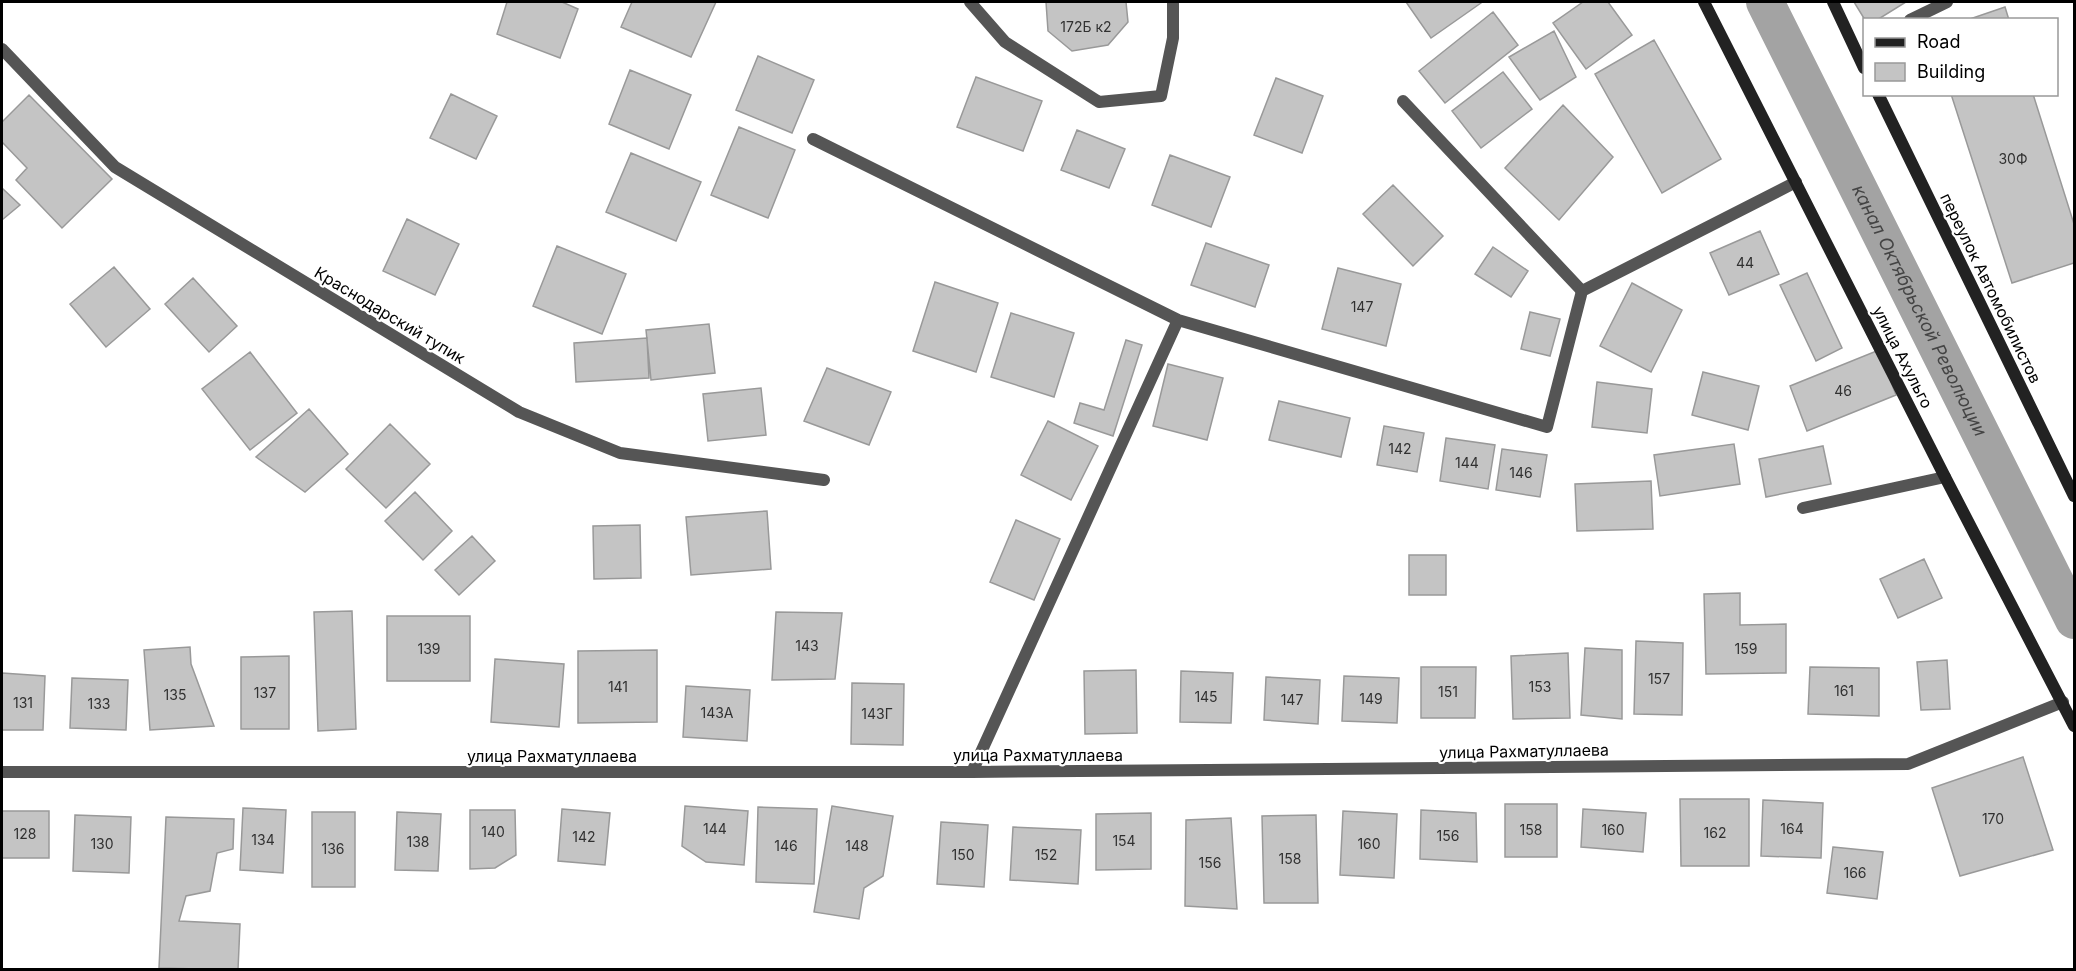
<svg xmlns="http://www.w3.org/2000/svg" width="2076" height="971" viewBox="0 0 2076 971" font-family="Inter,sans-serif">
	<style>
		.lines { fill: none; stroke-linecap: round; stroke-linejoin: round }
		.canal { stroke: #a3a3a3; stroke-width: 38 }
		.building { fill: #c4c4c4; stroke: #999; stroke-width: 1.5 }
		.service { stroke: #555; stroke-width: 12 }
		.minor { stroke: #555; stroke-width: 12 }
		.secondary { stroke: #222; stroke-width: 12 }
		.labels { text-anchor: middle; stroke-width: 4.5; stroke-linejoin: round; paint-order: stroke }
		.number-label { font-size: 14px; fill: #313131 }
		.street-label { font-size: 16px; fill: #000; stroke: #fff }
		.water-label { font-size: 18px; font-style: italic; fill: #444; stroke: #fff }
	</style>
	<rect width="100%" height="100%" fill="#fff"/>
	<g class="lines">
		<path class="canal" id="s1" d="M1765,2l309,618"/>
	</g>
	<path class="building" d="M507,2h55l16,7 -18,49 -63,-24z
		M632,2h84l-25,55 -70,-30z
		M1046,2h80l2,20 -20,23 -36,6 -24,-20z
		M1406,2h74l1,1 -50,35z
		M1583,2h25l24,33 -46,34 -33,-46z
		M1854,2h52l-29,18h-12z
		M2005,7l4,13h-42z
		M1493,12l25,33 -73,58 -26,-32z
		M1554,31l22,46 -36,23 -31,-43z
		M1654,40l67,119 -59,34 -67,-119z
		M758,56l56,24 -22,53 -56,-23z
		M630,70l61,25 -22,54 -60,-25z
		M1503,72l29,37 -51,39 -29,-37z
		M976,77l66,24 -19,50 -66,-24z
		M1276,78l47,18 -21,57 -48,-18z
		M451,94l46,22 -21,43 -46,-21z
		M1951,94h82l41,130v39l-62,20z
		M29,95l83,84 -50,49 -46,-48 11,-12 -25,-26v-20z
		M1563,105l50,52 -54,63 -54,-52z
		M739,127l56,23 -27,68 -57,-23z
		M1077,130l48,19 -16,39 -48,-18z
		M631,153l70,29 -25,59 -70,-29z
		M1170,155l60,22 -19,50 -59,-22z
		M1393,185l50,51 -30,30 -50,-52z
		M2,188l18,17 -18,15z
		M407,219l52,25 -24,51 -52,-24z
		M1760,231l19,43 -50,21 -19,-42z
		M1206,243l63,22 -14,42 -64,-22z
		M557,246l69,28 -24,60 -69,-28z
		M1493,247l35,24 -17,26 -36,-23z
		M114,267l36,42 -44,38 -36,-43z
		M1338,268l63,16 -15,62 -64,-17z
		M1807,273l35,75 -26,13 -36,-76z
		M193,278l44,48 -28,26 -44,-48z
		M935,282l63,21 -22,69 -63,-21z
		M1632,283l50,27 -31,62 -51,-26z
		M1530,312l30,7 -10,37 -29,-7z
		M1011,313l63,20 -20,64 -63,-20z
		M709,324l6,49 -64,7 -5,-50z
		M647,338l2,40 -73,4 -2,-39z
		M1126,340l16,5 -29,91 -39,-13 6,-20 24,7z
		M1879,350l17,45 -89,36 -17,-45z
		M250,352l47,61 -47,37 -48,-61z
		M1168,364l55,14 -16,62 -54,-14z
		M827,368l64,24 -22,53 -65,-24z
		M1703,372l56,14 -11,44 -56,-15z
		M1597,382l55,7 -5,44 -55,-6z
		M761,388l5,47 -58,6 -5,-47z
		M1279,401l71,17 -9,39 -72,-17z
		M309,409l39,45 -43,38 -49,-35z
		M1048,421l50,25 -27,54 -50,-25z
		M390,424l40,40 -44,44 -40,-39z
		M1384,426l40,7 -7,39 -40,-7z
		M1446,438l49,7 -7,44 -48,-8z
		M1734,444l6,40 -80,12 -6,-41z
		M1823,446l8,38 -65,13 -7,-38z
		M1502,449l45,6 -7,42 -44,-7z
		M1651,481l2,48 -76,2 -2,-47z
		M415,492l37,39 -29,29 -38,-39z
		M767,511l4,58 -80,6 -5,-58z
		M1016,520l44,19 -26,61 -44,-18z
		M640,525l1,53 -47,1 -1,-53z
		M472,536l23,25 -36,34 -24,-25z
		M1409,555h37v40h-37z
		M1924,559l18,39 -44,20 -18,-39z
		M1740,593v32l46,-1v49l-80,1 -2,-80z
		M352,611l4,118 -38,2 -4,-119z
		M776,612l66,1 -7,66 -63,1z
		M387,616h83v65h-83z
		M1636,641l47,2 -1,72 -48,-1z
		M190,647l1,17 23,62 -64,4 -6,-80z
		M1585,648l37,2v69l-41,-4z
		M657,650v72l-79,1v-72z
		M1568,653l2,65 -57,1 -2,-63z
		M289,656v73h-48v-72z
		M495,659l69,5 -5,63 -68,-5z
		M1947,660l3,49 -29,1 -4,-48z
		M1421,667h55l-1,51h-54z
		M1810,667l69,1v48l-71,-2z
		M1136,670l1,63 -52,1 -1,-63z
		M1181,671l52,2 -2,50 -51,-1z
		M2,673l43,3 -2,54h-41z
		M1344,676l55,2 -2,45 -55,-2z
		M1266,677l54,3 -2,44 -54,-4z
		M72,678l56,2 -2,50 -56,-2z
		M852,683l52,1 -1,61 -52,-1z
		M686,686l64,4 -3,51 -64,-4z
		M2023,757l30,93 -93,26 -28,-88z
		M1680,799h69v67h-68z
		M1763,800l60,3 -2,55 -60,-2z
		M1505,804h52v53h-52z
		M685,806l63,5 -4,54 -38,-3 -24,-16z
		M832,806l61,10 -10,60 -19,12 -5,31 -45,-7z
		M758,807l59,2 -3,75 -58,-2z
		M243,808l43,2 -3,63 -43,-3z
		M562,809l48,4 -5,52 -47,-4z
		M1583,809l63,4 -3,39 -62,-5z
		M470,810h45l1,45 -21,13 -25,1z
		M1421,810l55,3 1,49 -57,-3z
		M2,811h47v47h-47z
		M1343,811l54,3 -3,64 -54,-3z
		M312,812h43v75h-43z
		M397,812l44,2 -3,57 -43,-1z
		M1151,813v56l-55,1v-56z
		M75,815l56,2 -2,56 -56,-2z
		M1316,815l2,88h-54l-2,-87z
		M166,817l68,2 -1,30 -16,4 -7,38 -24,5 -7,25 61,3 -2,46 -79,-2z
		M1231,818l6,91 -52,-3 1,-86z
		M941,822l47,3 -4,62 -47,-3z
		M1013,827l68,3 -3,54 -68,-4z
		M1833,847l50,5 -6,47 -50,-6z"/>
	<g class="lines">
		<path class="service" d="M970,2l35,40 94,60 62,-6 12,-58v-36
			M1403,101l179,190
			M1803,508l142,-31"/>
		<path class="minor" d="M1910,20l37,-18
			M2,49l113,118 404,245 101,41 204,27
			M813,139l365,181 369,107 35,-136 214,-109
			M2,772h970l936,-8 155,-62
			M972,772l206,-452"/>
		<path class="secondary" d="M1704,2l241,475 129,249
			M1833,2l31,66
			M1878,94l196,402"/>
	</g>
	<g class="labels">
		<g class="number-label">
			<text x="1086" y="32">172Б к2</text>
			<text x="2013" y="164">30Ф</text>
			<text x="1745" y="268">44</text>
			<text x="1362" y="312">147</text>
			<text x="1843" y="396">46</text>
			<text x="1400" y="454">142</text>
			<text x="1467" y="468">144</text>
			<text x="1521" y="478">146</text>
			<text x="807" y="651">143</text>
			<text x="429" y="654">139</text>
			<text x="1746" y="654">159</text>
			<text x="1659" y="684">157</text>
			<text x="618" y="692">141</text>
			<text x="1540" y="692">153</text>
			<text x="1844" y="696">161</text>
			<text x="1448" y="697">151</text>
			<text x="265" y="698">137</text>
			<text x="175" y="700">135</text>
			<text x="1206" y="702">145</text>
			<text x="1371" y="704">149</text>
			<text x="1292" y="705">147</text>
			<text x="23" y="708">131</text>
			<text x="99" y="709">133</text>
			<text x="717" y="718">143А</text>
			<text x="877" y="719">143Г</text>
			<text x="1993" y="824">170</text>
			<text x="715" y="834">144</text>
			<text x="1792" y="834">164</text>
			<text x="1531" y="835">158</text>
			<text x="1613" y="835">160</text>
			<text x="493" y="837">140</text>
			<text x="1715" y="838">162</text>
			<text x="25" y="839">128</text>
			<text x="1448" y="841">156</text>
			<text x="584" y="842">142</text>
			<text x="263" y="845">134</text>
			<text x="1124" y="846">154</text>
			<text x="418" y="847">138</text>
			<text x="102" y="849">130</text>
			<text x="1369" y="849">160</text>
			<text x="786" y="851">146</text>
			<text x="857" y="851">148</text>
			<text x="333" y="854">136</text>
			<text x="963" y="860">150</text>
			<text x="1046" y="860">152</text>
			<text x="1290" y="864">158</text>
			<text x="1210" y="868">156</text>
			<text x="1855" y="878">166</text>
		</g>
		<g class="street-label">
			<text transform="translate(1991 288) rotate(64)" y="6">переулок Автомобилистов</text>
			<text transform="translate(390 315) rotate(31)" y="6">Краснодарский тупик</text>
			<text transform="translate(1903 357) rotate(63)" y="6">улица Ахульго</text>
			<text transform="translate(1524 751) rotate(-1)" y="6">улица Рахматуллаева</text>
			<text x="1038" y="761">улица Рахматуллаева</text>
			<text x="552" y="762">улица Рахматуллаева</text>
		</g>
		<g class="water-label">
			<text dy="6" stroke="none"><textPath href="#s1" startOffset="345">канал Октябрьской Революции</textPath></text>
		</g>
	</g>
	<rect width="2076" height="971" fill="none" stroke="#000000" stroke-width="6"/>
	<rect x="1863" y="18" width="195" height="78" fill="#ffffff" stroke="#999999" stroke-width="1.5"/>
	<rect x="1875" y="38" width="30" height="9" fill="#222222" stroke="#999999" stroke-width="1.5"/>
	<text x="1917" y="48" font-size="18" fill="#000000">Road</text>
	<rect x="1875" y="63" width="30" height="18" fill="#c4c4c4" stroke="#999999" stroke-width="1.5"/>
	<text x="1917" y="78" font-size="18" fill="#000000">Building</text>
</svg>
